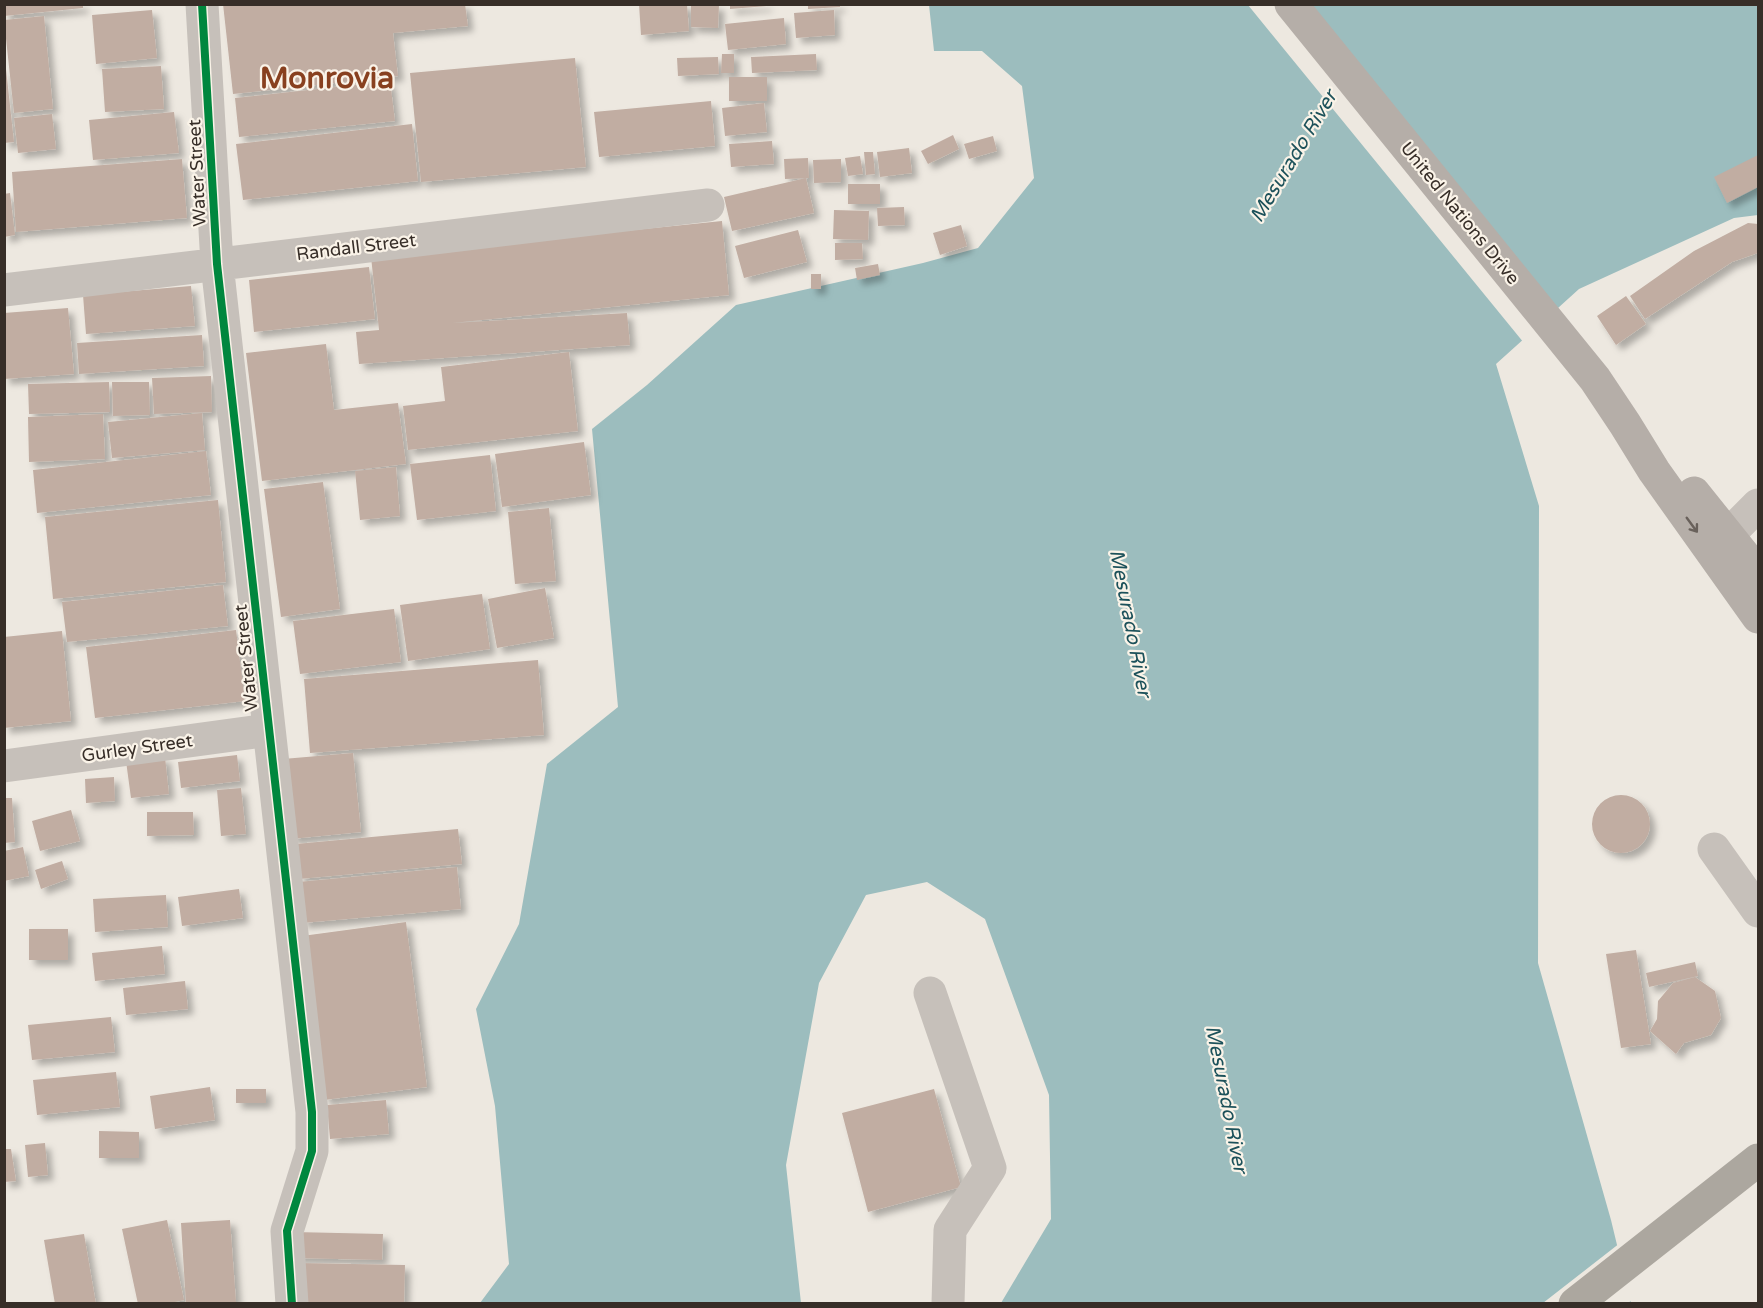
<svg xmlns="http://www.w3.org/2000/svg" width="1763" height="1308" viewBox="0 0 1763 1308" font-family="'Varela Round',sans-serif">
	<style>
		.water { fill: #9cbdbe }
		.pier { fill: #ede8e0 }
		.building { fill: #c1ada2; filter: url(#shadow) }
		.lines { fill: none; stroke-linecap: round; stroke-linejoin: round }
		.minor { stroke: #c6c0ba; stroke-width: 33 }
		.major { stroke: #b5aea8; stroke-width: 33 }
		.highway { stroke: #aca79f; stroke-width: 33 }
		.cycleway-casing { stroke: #faf3e8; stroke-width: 11 }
		.cycleway { stroke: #00873e; stroke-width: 8 }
		.oneway { stroke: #69615b }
		.labels { text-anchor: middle; stroke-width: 4.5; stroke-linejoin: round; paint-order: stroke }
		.street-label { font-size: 18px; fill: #372e28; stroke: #faf3e8 }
		.water-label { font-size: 20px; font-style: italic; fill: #1c515a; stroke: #faf3e8 }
		.town-label { font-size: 30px; font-weight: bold; fill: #88401f; stroke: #faf3e8 }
	</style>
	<defs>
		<filter id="shadow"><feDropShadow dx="5.5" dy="5.5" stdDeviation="3" flood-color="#0004"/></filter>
	</defs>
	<rect width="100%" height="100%" fill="#ede8e0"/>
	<path class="water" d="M929,5h829v210l-24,3 -155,71 -83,75 43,142 -1,457 73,257 20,83h-630l50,-84 -2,-124 -64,-176 -58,-37 -61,13 -47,88 -33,182 15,138h-321l29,-39 -14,-158 -19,-97 43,-85 28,-160 71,-57 -26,-278 55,-44 89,-80 187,-42 55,-15 56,-70 -12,-92 -40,-35h-48z"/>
	<path class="pier" d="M1248,5h59l251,307 -34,31z
		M1620,1243l13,56 -6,5 -84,-1z"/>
	<path class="building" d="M4,4h79v4l-79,8z
		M223,4h242l3,22 -75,7 5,43 -165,18z
		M639,4h48l2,27 -48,4z
		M691,4l28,1 -1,23 -27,-1z
		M730,4h37v2l-37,3z
		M808,4h32v3l-32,2z
		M152,10l5,48 -61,6 -4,-49z
		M834,10l1,25 -39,3 -2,-25z
		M44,16l9,93 -39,4 -10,-93z
		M784,18l2,26 -58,6 -3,-26z
		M722,54h12v19h-13z
		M816,54l1,16 -65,3 -1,-16z
		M718,57l1,17 -41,2 -1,-18z
		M575,58l11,109 -165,15 -11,-109z
		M161,66l3,43 -59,3 -3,-43z
		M6,69l8,73 -10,1v-73z
		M729,77h38v24h-38z
		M390,81l5,40 -156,16 -4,-39z
		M711,101l4,45 -116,11 -5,-45z
		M764,103l3,29 -42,4 -3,-28z
		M174,112l5,41 -86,7 -4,-40z
		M52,114l4,35 -38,4 -4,-35z
		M412,124l6,57 -175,19 -7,-56z
		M953,135l6,14 -31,15 -7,-13z
		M993,136l4,15 -28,8 -5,-15z
		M772,141l2,23 -43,3 -2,-23z
		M909,148l3,25 -32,4 -3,-25z
		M864,152h9l2,22 -9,1z
		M1758,155v32l-31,16 -13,-26z
		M860,156l3,18 -15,2 -3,-18z
		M808,158l1,20 -24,1 -1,-20z
		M182,159l5,59 -171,14 -4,-60z
		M841,159v23l-27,1 -1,-23z
		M806,178l8,35 -82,18 -8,-34z
		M848,184h32v20h-32z
		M10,193l5,42 -11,2v-43z
		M904,207l1,18 -27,1 -1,-18z
		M834,210l35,1 -1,29 -35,-1z
		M722,221l7,74 -277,28 175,-10 3,32 -271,19 -3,-32 23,-2 -8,-73z
		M1748,223l10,1v29l-26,9 -87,57 -15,-23 64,-45z
		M961,225l6,21 -27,9 -7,-22z
		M798,230l9,32 -63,16 -9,-32z
		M835,243h27l1,16 -28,1z
		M878,264l2,11 -23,5 -2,-12z
		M369,267l6,52 -121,13 -5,-52z
		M811,274h10v15h-10z
		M191,286l4,40 -109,8 -3,-39z
		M1626,296l20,28 -30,21 -19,-29z
		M68,308l6,66 -70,5v-66z
		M202,335l2,31 -125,8 -2,-31z
		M326,344l8,66 64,-7 8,61 -144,17 -16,-128z
		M569,352l9,79 -170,19 -5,-44 42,-5 -4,-34z
		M211,376l1,36 -58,2 -2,-36z
		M109,382l1,30 -81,2 -1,-30z
		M112,382h37l1,33 -37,1z
		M202,413l3,37 -93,8 -4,-36z
		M103,414l2,45 -76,3 -1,-45z
		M584,442l7,53 -89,12 -7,-53z
		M206,451l5,44 -174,18 -4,-43z
		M490,455l6,56 -79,9 -7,-56z
		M396,467l4,49 -40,4 -5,-49z
		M323,482l17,127 -59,8 -17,-128z
		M218,500l8,82 -173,17 -8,-82z
		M549,508l7,73 -41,3 -7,-72z
		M223,585l5,41 -161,16 -5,-40z
		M545,588l9,50 -57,10 -9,-49z
		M482,594l8,55 -82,12 -8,-56z
		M394,609l7,53 -101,12 -7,-53z
		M236,630l9,71 -150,17 -9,-71z
		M62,631l9,90 -67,7v-91z
		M538,660l6,75 -234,18 -6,-74z
		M353,753l8,79 -70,7 -8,-80z
		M237,755l3,26 -59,7 -3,-26z
		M165,757l4,37 -38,4 -5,-37z
		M114,777l1,24 -29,2 -1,-24z
		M241,788l5,46 -25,2 -4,-46z
		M1592 824a29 29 0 1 1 58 0a29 29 0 1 1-58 0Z
		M4,798h8l3,44 -11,1z
		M71,810l9,31 -40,10 -8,-30z
		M147,812h46l1,23 -47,1z
		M458,829l4,35 -163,15 -3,-35z
		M23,847l6,29 -25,5v-30z
		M62,861l6,18 -27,10 -6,-19z
		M457,867l4,42 -159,14 -4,-41z
		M239,889l4,29 -61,8 -4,-29z
		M166,895l2,32 -73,5 -2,-33z
		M406,922l21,165 -103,13 -22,-164z
		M29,929h39v31h-39z
		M162,946l3,28 -70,7 -3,-28z
		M1636,950l15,94 -30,4 -15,-94z
		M1695,962l3,14 -49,11 -3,-14z
		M1695,977l20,14 6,27 -10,17 -27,8 -8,11 -26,-23 7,-12 1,-18 15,-18z
		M185,981l3,28 -62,6 -3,-27z
		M111,1017l4,35 -83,8 -4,-35z
		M116,1072l4,35 -83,8 -4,-35z
		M210,1087l5,33 -60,9 -5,-33z
		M236,1089h30v14h-30z
		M934,1089l27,98 -93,25 -26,-99z
		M386,1100l3,34 -59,5 -3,-34z
		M99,1131l40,1v26h-40z
		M45,1143l3,32 -20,2 -3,-32z
		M4,1149h7l5,32 -12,1z
		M167,1220l17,80 -18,4h-28l-16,-75z
		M230,1220l6,82 -50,2 -5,-81z
		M294,1232l89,2 -1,26 -89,-2z
		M84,1234l12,70h-41l-11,-64z
		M299,1263l106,2 -1,39h-106z"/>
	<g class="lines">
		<path class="minor" d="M202,4l15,260 95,848v39l-25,80 5,73
			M4,290l704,-85
			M1728,535l30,-30
			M4,766l265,-36
			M1714,849l44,62
			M930,993l60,175 -40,62 -2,74"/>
		<path class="major" d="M1291,4l304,375 30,45 29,47 104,146
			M1694,493l64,80"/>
		<path class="highway" d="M1575,1304l183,-144"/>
		<g class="cycleway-casing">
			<path id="cycleway" d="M202,4l15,260 95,848v39l-25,80 5,73"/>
		</g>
		<use href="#cycleway" class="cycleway"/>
	</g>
	<defs><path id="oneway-shaft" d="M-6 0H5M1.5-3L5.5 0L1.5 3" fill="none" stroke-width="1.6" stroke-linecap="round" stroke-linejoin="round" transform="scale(1.5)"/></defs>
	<use class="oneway" href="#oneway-shaft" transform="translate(1692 525) rotate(54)"/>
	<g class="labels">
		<g class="street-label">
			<text transform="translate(197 173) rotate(-93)" y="6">Water Street</text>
			<text transform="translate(1460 213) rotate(51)" y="6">United Nations Drive</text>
			<text transform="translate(356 247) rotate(-7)" y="6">Randall Street</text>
			<text transform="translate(246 658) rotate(-96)" y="6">Water Street</text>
			<text transform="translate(137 748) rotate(-8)" y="6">Gurley Street</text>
		</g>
		<g class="water-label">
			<text transform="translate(1293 156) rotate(-59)" y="7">Mesurado River</text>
			<text transform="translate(1131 623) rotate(79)" y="7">Mesurado River</text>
			<text transform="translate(1227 1099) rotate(79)" y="7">Mesurado River</text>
		</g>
		<g class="town-label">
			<text x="327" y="88">Monrovia</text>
		</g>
	</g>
	<rect width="1763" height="1308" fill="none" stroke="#372e28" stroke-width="12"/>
</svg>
